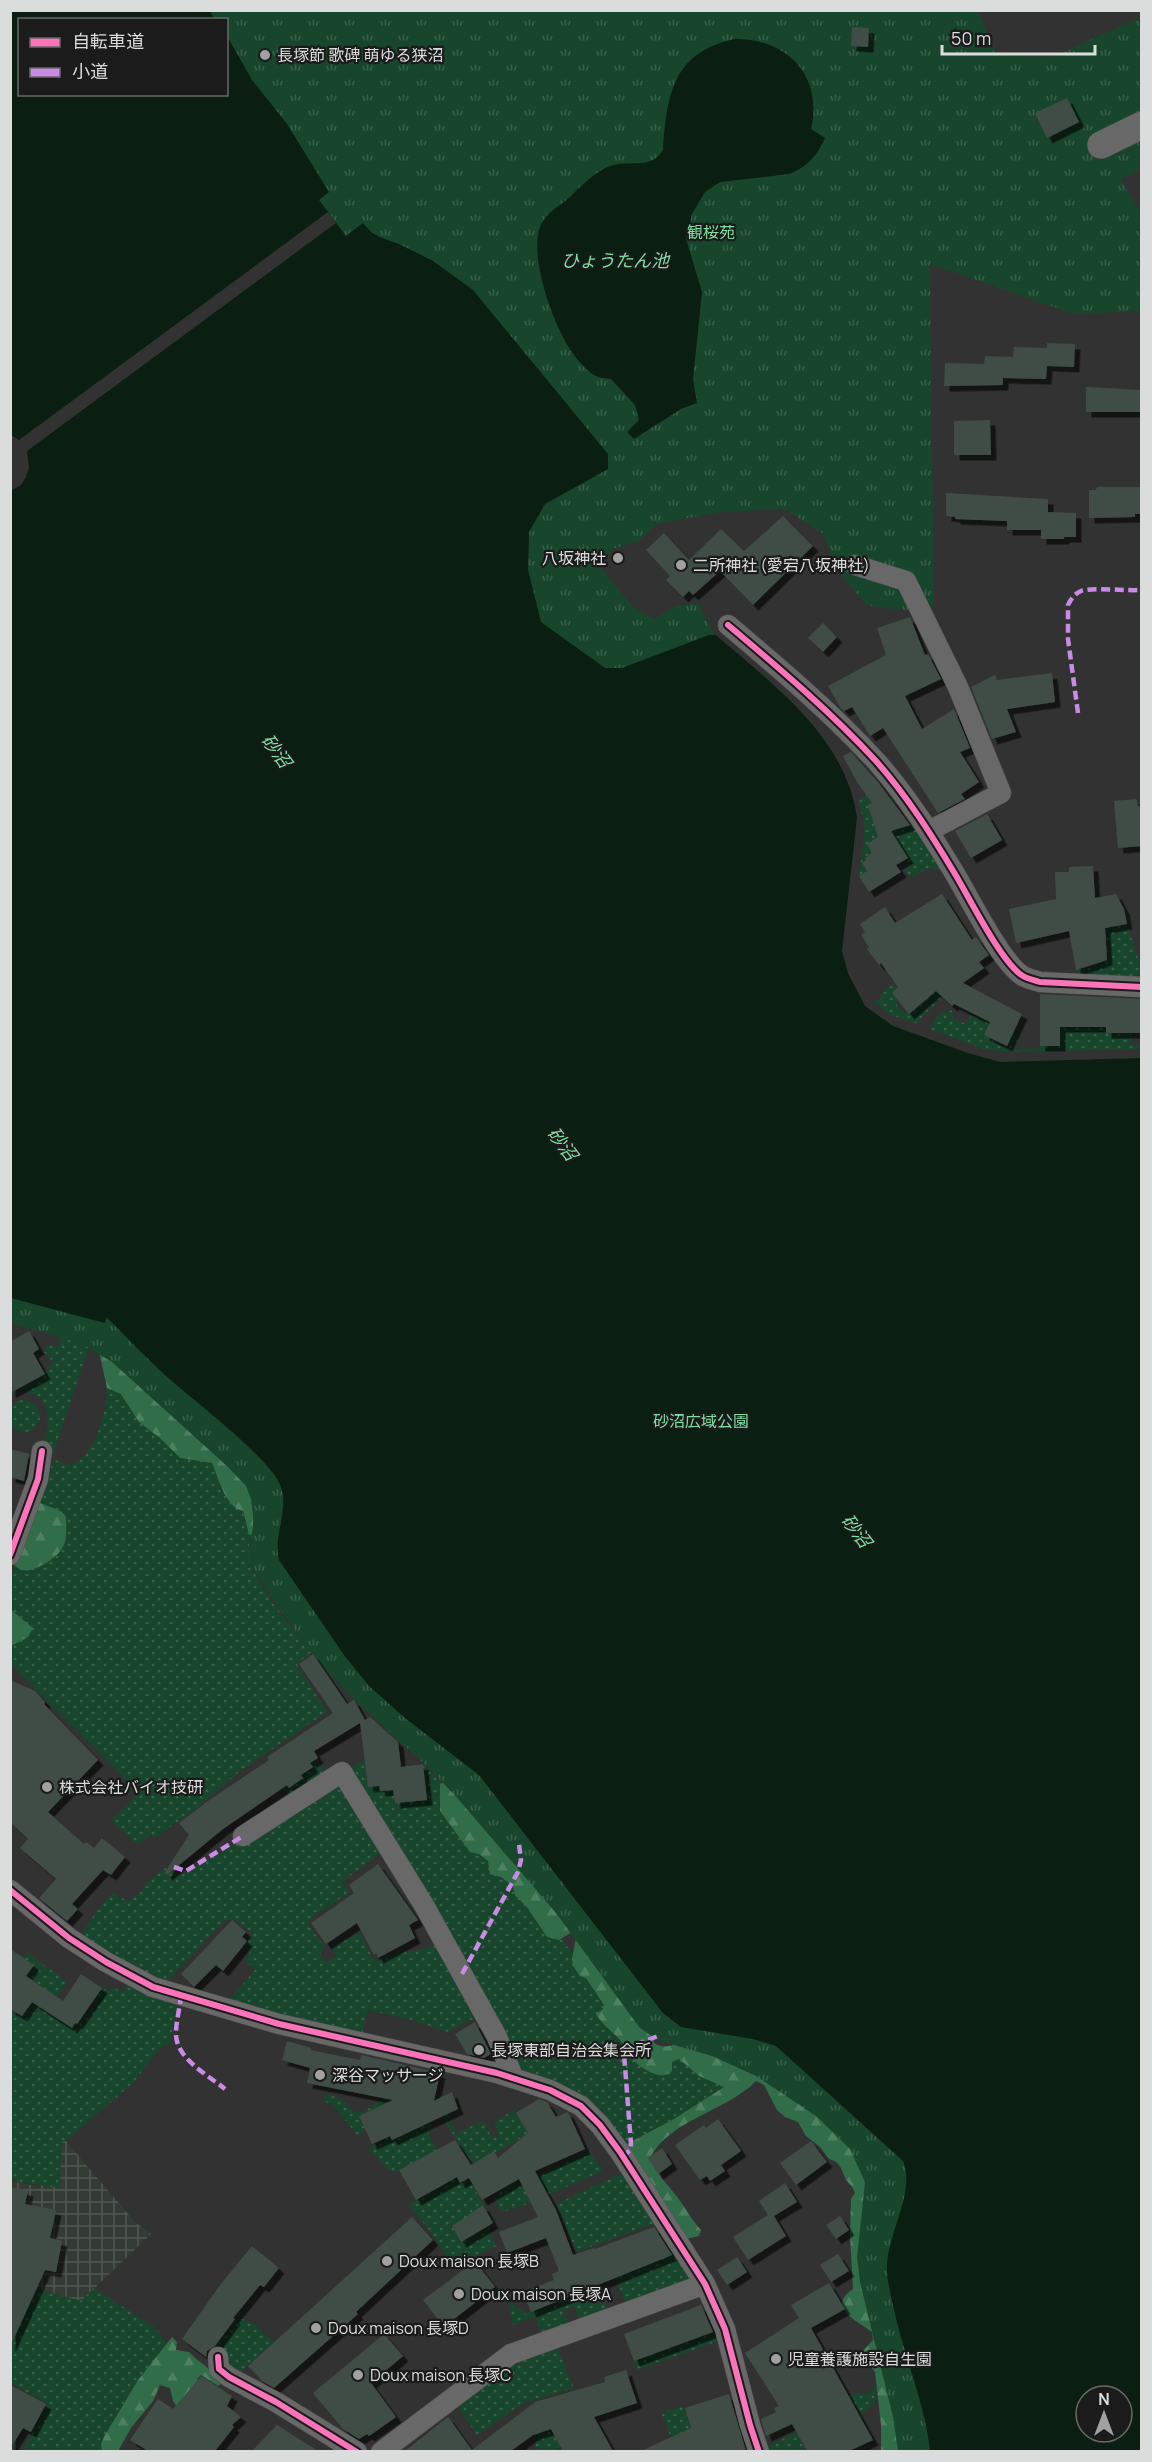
<svg xmlns="http://www.w3.org/2000/svg" width="1152" height="2462" viewBox="0 0 1152 2462" font-family="Manrope,'Noto Sans JP',sans-serif">
	<style>
		.industrial { fill: url(#industrial-grid) }
		.grass { fill: url(#grass-dots) }
		.forest { fill: url(#forest-firs) }
		.park { fill: url(#park-tufts); fill-rule: evenodd }
		.water { fill: #0a1e11; fill-rule: evenodd }
		.pier { fill: #323232 }
		.building { fill: #404d46; filter: url(#shadow) }
		.lines { fill: none; stroke-linecap: round; stroke-linejoin: round }
		.street-casing { stroke: #515151; stroke-width: 21 }
		.secondary-casing { stroke: #515151; stroke-width: 28 }
		.street { stroke: #686868; stroke-width: 20 }
		.secondary { stroke: #686868; stroke-width: 27 }
		.quiet { stroke: #ca8be6; stroke-width: 4.5; stroke-dasharray: 9 4.5; stroke-linecap: butt }
		.cycleway-casing { stroke: #1a1b1a; stroke-width: 10 }
		.cycleway { stroke: #fb73b8; stroke-width: 6 }
		.poi-dot { fill: #a0a1a0; stroke: #1a1b1a; stroke-width: 2 }
		.labels { text-anchor: middle; stroke-width: 4.5; stroke-linejoin: round; paint-order: stroke }
		.poi-label { font-size: 16px; fill: #dbdddc; stroke: #1a1b1a; text-anchor: start }
		.park-label { font-size: 16px; fill: #7fdfa1; stroke: #1a1b1a }
		.water-label { font-size: 18px; font-style: italic; fill: #7fdfa2; stroke: #1a1b1a }
	</style>
	<defs>
		<pattern id="industrial-grid" width="8" height="8" patternUnits="userSpaceOnUse" patternTransform="scale(1.5)"><rect width="8" height="8" fill="#343b35"/><path d="M0 4h8M4 0v8" fill="none" stroke="#515752"/></pattern>
		<pattern id="grass-dots" width="8" height="8" patternUnits="userSpaceOnUse" patternTransform="scale(1.5)"><rect width="8" height="8" fill="#18462c"/><path d="M2 2h.1M6 6h.1" fill="none" stroke="#39604a" stroke-width="1.8" stroke-linecap="round"/></pattern>
		<pattern id="forest-firs" width="22" height="20" patternUnits="userSpaceOnUse" patternTransform="scale(1.5)"><rect width="22" height="20" fill="#316d48"/><path d="M5 1l3.5 6h-7zM16 11l3.5 6h-7z" fill="#4e8162"/></pattern>
		<pattern id="park-tufts" width="24" height="20" patternUnits="userSpaceOnUse" patternTransform="scale(1.5)"><rect width="24" height="20" fill="#18462c"/><path d="M3 7l-1-3M5 7V3M7 7l1-3M15 17l-1-3M17 17v-4M19 17l1-3" fill="none" stroke="#39604a"/></pattern>
		<filter id="shadow"><feDropShadow dx="5.5" dy="5.5" stdDeviation="0" flood-color="#0009"/></filter>
	</defs>
	<rect width="100%" height="100%" fill="#323232"/>
	<path class="industrial" d="M66,2141l69,81 16,12 -70,67 -44,-12 -26,53v-161l29,6 22,-45z"/>
	<path class="grass" d="M866,795l11,14 1,26 35,-11 29,43 -5,3c-13,-6 -16,6 -27,7l-6,-8 4,-7v-4l-29,-22 -12,8 5,9 -7,4 1,3 -4,3 5,8 -8,5c2,-18 6,-35 5,-53 0,-8 -6,-15 -5,-23z
		M1127,924l14,43v9l-3,3 -55,-5 -7,-4 31,-10 -1,-23 -8,-7z
		M894,984l4,4 -6,5 7,8 -3,3 8,10 3,-2 2,2 30,-26 5,7 -28,28 -25,-8 -18,-13 7,-2 1,-6z
		M950,1010l2,1 1,7 13,6 5,-9 43,16 5,8 -7,7 1,3 27,-1c16,-37 61,-22 91,-15v12h10v4l-127,3 -29,-2 -55,-21 7,-13z
		M61,1337l28,10 -36,107 -7,-2c-3,-17 10,-44 -9,-56 -6,-3 -12,-4 -17,-8l25,-14 8,-12 -9,-10 2,-6h13z
		M100,1356l3,5 109,102 6,13 24,26 2,18 9,7c-2,10 -6,22 -4,32 5,23 46,74 63,93l-15,12 30,48 -88,60 -45,38 -38,27 -5,-2 -13,9 -27,-23 26,-26 -4,-8 -122,-122 -1,-85 44,-121c6,3 12,6 18,5 20,-4 35,-52 35,-70 1,-13 -4,-26 -7,-38z
		M8 1416a16 16 0 1 1 32 0a16 16 0 1 1-32 0Z
		M364,1758l4,29 11,-1 2,5 12,-1 2,13 32,-4 -4,-35 18,19 102,130 97,135 43,8 51,24 -60,39 -51,27 -95,-71 -7,-7 -90,-166 -57,-87 4,-6 -30,-37z
		M315,1759l12,16 -37,24 -7,-12 3,-3 3,3 14,-9 -2,-3 11,-8 -2,-4z
		M338,1783l45,68 -41,31 7,11 -37,24 -4,8 17,22 -5,6 6,10 11,-7 -5,-8 27,-16 15,29 27,-10h15l22,-8 39,74 -30,15 -36,-12 -43,-10 -6,24 -134,-33 27,-31 -11,-11 6,-6 -4,-4 1,-10 6,-6 -20,-14 -9,2 -60,64 -85,-48 25,-36 10,-8 13,8 12,-7 9,-13 17,-13 17,7z
		M28,1953l39,29 -20,29 25,17 13,-16 3,2 8,-11 -3,-2 9,-13 7,3 3,-4 11,5 6,-10 50,19 -10,44 -8,2 -28,36 -67,58 -4,1 -2,46 -49,-7 -1,-79 3,-12 -3,-1v-78l12,5 20,-29 -26,-18z
		M328,2093l18,10 7,9c14,2 20,-7 30,-14 6,-4 18,-3 25,-4l-49,22 6,13 -7,7 -25,-31 -10,-4z
		M444,2094l4,8 -5,3 13,28 27,-12 8,15 6,1 2,-2 -5,-13 20,-12 15,24 -54,29 -4,-2 -33,-49 -5,-13z
		M430,2122l5,6 -7,4 9,20 -42,20 -7,-2 -20,-22 22,-12 3,5 21,-11 -1,-4z
		M590,2151l13,20 -55,24 -11,-20z
		M627,2171l31,51 -81,30 -21,-48z
		M456,2177l4,6 10,-3 23,43 -5,7 9,16 -44,20 -20,-31 -24,-30z
		M514,2184l8,1 9,18 -29,9c-14,-18 -4,-20 12,-28z
		M660,2225l35,54 -66,24 -2,-2 -2,1 -10,-25 56,-22z
		M598,2285l9,26 -27,9 -6,-14 -11,4 5,14 -26,11 -7,-19 -22,9 -5,-27 8,10 6,1 2,5 17,-6 1,3 16,-7 -3,-8 7,3z
		M94,2288l63,41 10,15 -29,36 -37,64 1,7h-80l26,-47 -37,-21v-41l26,-53 44,12z
		M238,2317l16,7 20,18 -37,33 -28,-21 21,-23z
		M718,2330l3,10 -84,30 -3,-9z
		M555,2341l19,47 -51,15 -46,32 -23,-34 60,-44z
		M876,2387c2,16 -3,18 -15,27l-5,-9 -12,6 2,-16 22,-2z
		M580,2388l14,41 -41,22 -17,1 -2,-24 49,-10 -7,-28z
		M683,2406l9,25v18l-7,2h-11l2,-1 -14,-35 4,-4z
		M796,2432l9,16 -9,4 -30,-1 -1,-3z"/>
	<path class="forest" d="M105,1323l162,137 -12,76 -6,-2 -6,-23c-17,-3 -25,-34 -31,-48l-32,-5 -19,-19 -22,-17 -18,-28 -14,-6 -7,-32z
		M40,1503l21,8 5,6c0,11 2,24 -5,33 -6,9 -28,23 -38,20 -6,-1 -8,-5 -12,-8l8,-45z
		M10,1609l23,19 -5,9 -17,9z
		M448,1780l127,150 -16,10 -12,-3 -20,-30 -12,-12 -2,-9 -12,-9 -11,-3 -2,-13 -9,-7 -9,-2 -30,-41v-27z
		M576,1938l77,97 1,8c13,9 27,-2 39,-8l160,87 72,329h-44v-26l-6,-53 -14,-19 12,-13 -1,-8c-16,-12 -46,-25 -19,-43l-3,-53 1,-37 4,-6c-2,-6 -5,-8 -8,-12 -6,-10 -5,-19 -18,-22l-9,-12 -14,-11 -8,-14 -13,-5 -8,-7 -13,-25 -8,-4c-29,30 -87,39 -106,77 6,16 18,27 28,40 8,11 14,22 23,32l-2,6 -18,4 -58,-94 51,-27 50,-32 -25,-11 -20,-17 -7,3v9c-13,13 -37,-8 -45,-17 -3,-17 -23,-25 -31,-40l7,-5 1,-4 -18,-27 -6,-2 -7,-10 -1,-7z
		M172,2337l5,5 -1,8 13,2c8,9 30,22 32,32l-3,2 -17,-11 -4,4 4,4 -24,24 -4,-6 -3,-13 -10,-3 -7,16 -22,27 -13,23h-16l-1,-7 3,-7 34,-57z"/>
	<path class="park" d="M977,10l20,45 55,2 89,-40v152l-21,10 21,33v99l-67,3 -144,-50 4,345 -35,1 -32,-5 -27,-31 -18,-41 -37,-24 -64,3 -65,12 -17,17 -27,8 -13,17 34,41 21,12 24,-14 21,-1 13,28 78,68 35,40 24,45 8,33 -15,133 6,22 17,33 28,20 75,27 32,9 141,-4v1393h-243l-5,-34 -33,-135 -3,-24 8,-76 -15,-33 -34,-33 -60,-40 -44,-20 -55,-16 -18,-13 -83,-114 -97,-113 -29,-31 -77,-71 -22,-23 -27,-32 -39,-55 -16,-26 -1,-9 5,-26v-12l-2,-16 -5,-13 -18,-19 -116,-105 -30,-18 -71,-21 -1,-1312zM20,20h206v74h-206zM1086,2396h36v36h-36z"/>
	<path class="water" d="M10,11h200l4,8 -194,1v74h206l1,-58 25,44 35,44 42,68 -10,8 27,36 17,-13 9,10 10,5 17,6 34,17 40,29 135,164v15l-63,35 -16,28 -1,38 13,52 64,46h17l87,-33h7c57,50 130,102 141,183l-15,133 6,22 17,33 28,20 75,27 32,9 141,-4v1393h-211c-5,-49 -26,-94 -36,-142 -3,-13 -7,-27 -7,-41 0,-35 29,-75 16,-107l-127,-115 -23,-7 -72,-12 -18,-14 -184,-238 -74,-57 -36,-32 -25,-31 -65,-95c-6,-25 10,-50 2,-73 -10,-29 -90,-88 -116,-112 -20,-18 -39,-39 -59,-58l-1,6 -94,-25zM1086,2396h36v36h-36z
		M735,39c53,0 88,37 76,90l14,9c-8,18 -18,29 -36,36l-69,8 -15,10 -13,22 -6,25 16,53 -9,87 4,24 -16,6 -47,30 -7,-7 12,-12 -4,-15 -24,-26c-4,-1 -10,-1 -13,-2 -16,-7 -31,-31 -38,-46 -12,-25 -33,-85 -17,-110 6,-10 18,-16 27,-24 11,-11 25,-25 40,-31 19,-7 40,5 53,-16 4,-56 10,-98 72,-111z"/>
	<path class="pier" d="M328,212l8,11 -309,228 2,17 -3,9 -5,8 -10,6v-56l8,5z"/>
	<path class="building" d="M852,27l17,1 -1,19 -17,-1z
		M1067,98l12,24 -32,16 -12,-25z
		M1047,343l28,1 -1,23 -27,-1 -1,13 -43,-1v7l-59,1 1,-23 39,1 1,-8 28,1 1,-10 33,1z
		M1086,387l56,3v22h-56z
		M990,420l1,35h-37v-34z
		M1097,487h45v27h-7v3l-46,1v-28h7z
		M946,493l102,6v13l28,1v24h-12v2h-23v-9h-34v-9l-52,-2v-2l-9,-1z
		M783,516l30,30 -60,59 -33,-34 -27,24 -4,-4 -6,6 -17,-17 4,-4 -24,-26 18,-17 25,27 32,-31 23,22z
		M910,617l15,38 3,-1 13,25 -36,17 17,33 32,-20 16,39 -10,4 19,30 -18,12 4,5 -27,14 -55,-85 -13,8 -18,-29 -8,4 -4,-4 -12,-21 58,-31 -9,-27z
		M823,623l14,14 -14,15 -15,-14z
		M1052,673l3,29 -48,7 9,23 -24,7 -21,-52 24,-12 2,5z
		M851,752l27,30 32,43 -19,6 17,27 -12,7 5,7 -32,20 -10,-16 8,-5 -5,-8 4,-3 -1,-2 7,-5 -5,-9 11,-7 -10,-32 4,-2 -15,-21 -14,-26z
		M1136,799l2,7h4v40l-24,2 -4,-47z
		M987,814l15,26 -31,18 -16,-27z
		M1093,866l2,32 21,-4 8,15 3,15 -22,4 2,32 -31,10 -7,-39 -53,12 -7,-34 47,-10 -1,-27h14v-5z
		M942,894l30,46 4,-3 13,18 -10,7 5,6 -21,15 59,31 -15,32 -23,-11 6,-13 -36,-18 -2,2 -16,-15 -27,23 -17,-21 6,-6 -17,-24 -2,2 -12,-16 2,-2 -8,-12 4,-3 -5,-8 25,-17 10,16z
		M1040,994l102,5v34h-36v-6h-46v19h-20z
		M29,1331l10,18 -6,4 12,21 -35,19v-51z
		M10,1449l19,5 -5,27 -14,-4z
		M313,1654l34,50 7,-4 11,20 5,-3 28,25 3,25 22,-3 4,36 -32,3 -2,-13 -13,1 -1,-5 -11,1 -8,-64 -46,28 4,7 -8,5 3,4 -12,8 2,3 -14,10 -2,-3 -64,44 -56,46 -2,-3 24,-37 -10,-12 29,-22 61,-41 -2,-3 66,-44 -34,-49z
		M10,1680l25,11 10,11 -1,2 54,56 -50,52 36,32 2,-2 8,6 8,-10 23,19 -14,18 -8,-5 -31,34 6,5 -11,12 -28,-23 17,-19 -36,-31 8,-9 -18,-17z
		M378,1864l40,56 -9,5 6,13 -37,20 -2,-5 -2,2 -17,-32 -31,21 -15,-21 43,-30 -5,-8z
		M232,1920l14,12 -4,5 5,4 -24,30 -7,-6 -22,22 -13,-13z
		M10,1949l24,16 -8,11 37,25 18,-27 21,14 -25,36 -2,-1 -3,5 -40,-26 -10,14 -12,-7z
		M475,2022l16,32 -7,4 -17,-4 -12,-20z
		M287,2041l24,7 -1,2 50,10 1,-5 79,18 -6,28 18,-9 6,17 -66,31 -2,-4 -18,8 -13,-28 34,-16 -86,-17 3,-15 -28,-8z
		M539,2099l8,3 9,15 11,-5 2,2 16,35 -50,22 21,39 17,45 21,-7 1,1 59,-22 18,28 -141,57 -8,-20 31,-12 -2,-6 7,-3 -13,-33 -39,15 -8,-21 39,-15 -19,-38 -37,21 -13,-22 -9,5 -3,-6 -41,23 -17,-30 56,-30 16,25 23,-14 4,7 30,-25 -12,-20z
		M718,2119l23,32 -20,14 4,6 -15,10 -3,-5 -7,4 -25,-35 29,-20 2,3z
		M811,2141l16,21 -31,23 -16,-22z
		M662,2148l10,16 -14,10 -10,-16z
		M785,2183l12,19 -23,14 12,20 -38,24 -15,-23 35,-22 -9,-14z
		M10,2187l18,4 -3,13 31,6 -6,28 12,3 -6,31 -11,-2 -35,77z
		M483,2205l10,18 -32,19 -9,-16z
		M840,2216l9,14 -13,9 -10,-14z
		M412,2217l21,23 -77,72 2,2 -84,74 -12,-7 -14,-15z
		M252,2246l27,22 -15,19 -4,-2 -27,33 2,1 -20,27 -8,5 -1,6 -24,-18 38,-54z
		M838,2254l11,17 -18,11 -11,-17z
		M737,2257l10,15 -20,13 -10,-15z
		M475,2261l20,26 -51,40 -21,-27z
		M829,2283l16,26 -34,19 62,112 -24,11h-42l-15,-27 -26,12 -5,-17 15,-7 -2,-4 5,-2 -34,-53 54,-35 -8,-13z
		M701,2305l12,27 -79,29 -10,-27z
		M384,2334l19,22 -32,27 25,34 -27,19 -2,-2 -8,5 -16,-10 -30,-36z
		M626,2370l11,33 -43,14 19,34h-50l-12,-22 -18,6 -22,16h-106l43,-34 24,33 63,-48 70,-20 -1,-5z
		M201,2376l31,20 -5,10 14,11 -9,8 2,2 -19,24h-67l-18,-11 28,-41 15,10z
		M10,2385l36,19 -15,28 -8,-4 -13,21z
		M729,2394l17,57h-105l50,-23 -6,-20z
		M277,2425l41,26h-66z"/>
	<g class="lines">
		<g class="street-casing">
			<path id="street" d="M855,565l51,16 52,106 43,106 -72,38
				M728,625c51,43 103,87 148,136 31,35 55,73 79,113 14,23 47,90 68,102 5,3 11,4 17,6l102,5
				M10,1555l28,-76 4,-28
				M243,1836l99,-64 83,135 72,130 16,40
				M10,1890l59,48 37,24 47,25 126,37 218,49 53,17 31,16 19,19 20,27 85,132 20,45 25,96 9,27
				M218,2357l1,12 10,8 47,25 81,50
				M381,2452l130,-98 194,-70"/>
		</g>
		<g class="secondary-casing">
			<path id="secondary" d="M1101,145l41,-20"/>
		</g>
		<use href="#street" class="street"/>
		<use href="#secondary" class="secondary"/>
		<path class="quiet" d="M1078,713l-10,-74v-34c3,-6 6,-11 13,-14 10,-4 45,0 58,-1l3,-2
			M174,1867l12,4 57,-35
			M462,1974l56,-102 3,-12 -2,-16
			M181,1995c-1,13 -5,26 -5,38 -1,25 32,42 49,56
			M623,2157l7,-7 1,-6 -7,-90 8,-8 26,-10"/>
		<g class="cycleway-casing">
			<path id="cycleway" d="M728,625c51,43 103,87 148,136 31,35 55,73 79,113 14,23 47,90 68,102 5,3 11,4 17,6l102,5
				M10,1555l28,-76 4,-28
				M10,1890l59,48 37,24 47,25 126,37 218,49 53,17 31,16 19,19 20,27 85,132 20,45 25,96 9,27
				M218,2357l1,12 10,8 47,25 81,50"/>
		</g>
		<use href="#cycleway" class="cycleway"/>
	</g>
	<g class="poi-dot">
		<circle cx="265" cy="55" r="6"/>
		<circle cx="618" cy="558" r="6"/>
		<circle cx="681" cy="565" r="6"/>
		<circle cx="47" cy="1787" r="6"/>
		<circle cx="479" cy="2050" r="6"/>
		<circle cx="320" cy="2075" r="6"/>
		<circle cx="387" cy="2261" r="6"/>
		<circle cx="459" cy="2294" r="6"/>
		<circle cx="316" cy="2328" r="6"/>
		<circle cx="776" cy="2359" r="6"/>
		<circle cx="358" cy="2375" r="6"/>
	</g>
	<g class="labels">
		<g class="poi-label">
			<text x="277" y="61">長塚節 歌碑 萌ゆる狭沼</text>
			<text x="606" y="564" text-anchor="end">八坂神社</text>
			<text x="693" y="571">二所神社 (愛宕八坂神社)</text>
			<text x="59" y="1793">株式会社バイオ技研</text>
			<text x="491" y="2056">長塚東部自治会集会所</text>
			<text x="332" y="2081">深谷マッサージ</text>
			<text x="399" y="2267">Doux maison 長塚B</text>
			<text x="471" y="2300">Doux maison 長塚A</text>
			<text x="328" y="2334">Doux maison 長塚D</text>
			<text x="788" y="2365">児童養護施設自生園</text>
			<text x="370" y="2381">Doux maison 長塚C</text>
		</g>
		<g class="park-label">
			<text x="711" y="238">観桜苑</text>
			<text x="701" y="1427">砂沼広域公園</text>
		</g>
		<g class="water-label">
			<text x="615" y="267">ひょうたん池</text>
			<text transform="translate(276 751) rotate(54)" y="6">砂沼</text>
			<text transform="translate(562 1144) rotate(53)" y="6">砂沼</text>
			<text transform="translate(856 1531) rotate(53)" y="6">砂沼</text>
		</g>
	</g>
	<rect width="1152" height="2462" fill="none" stroke="#dbdddc" stroke-width="24"/>
	<rect x="18" y="18" width="210" height="78" fill="#1a1b1a" stroke="#676968" stroke-width="1.5"/>
	<rect x="30" y="38" width="30" height="9" fill="#fb73b8" stroke="#676968" stroke-width="1.5"/>
	<text x="72" y="48" font-size="18" fill="#dbdddc">自転車道</text>
	<rect x="30" y="68" width="30" height="9" fill="#ca8be6" stroke="#676968" stroke-width="1.5"/>
	<text x="72" y="78" font-size="18" fill="#dbdddc">小道</text>
	<g transform="translate(1104 2414)"><circle r="28" fill="#1a1b1a" stroke="#676968" stroke-width="1.5"/>
	<path d="M0-4.5L10 22L0 15L-10 22Z" fill="#a0a1a0"/>
	<text y="-9" font-size="16" font-weight="bold" text-anchor="middle" fill="#dbdddc">N</text>
	</g>
	<path d="M942 45v9h153v-9" fill="none" stroke="#dbdddc" stroke-width="3"/>
	<text x="951" y="45" font-size="18" fill="#dbdddc" stroke="#1a1b1a" stroke-width="4.5" paint-order="stroke">50 m</text>
</svg>
